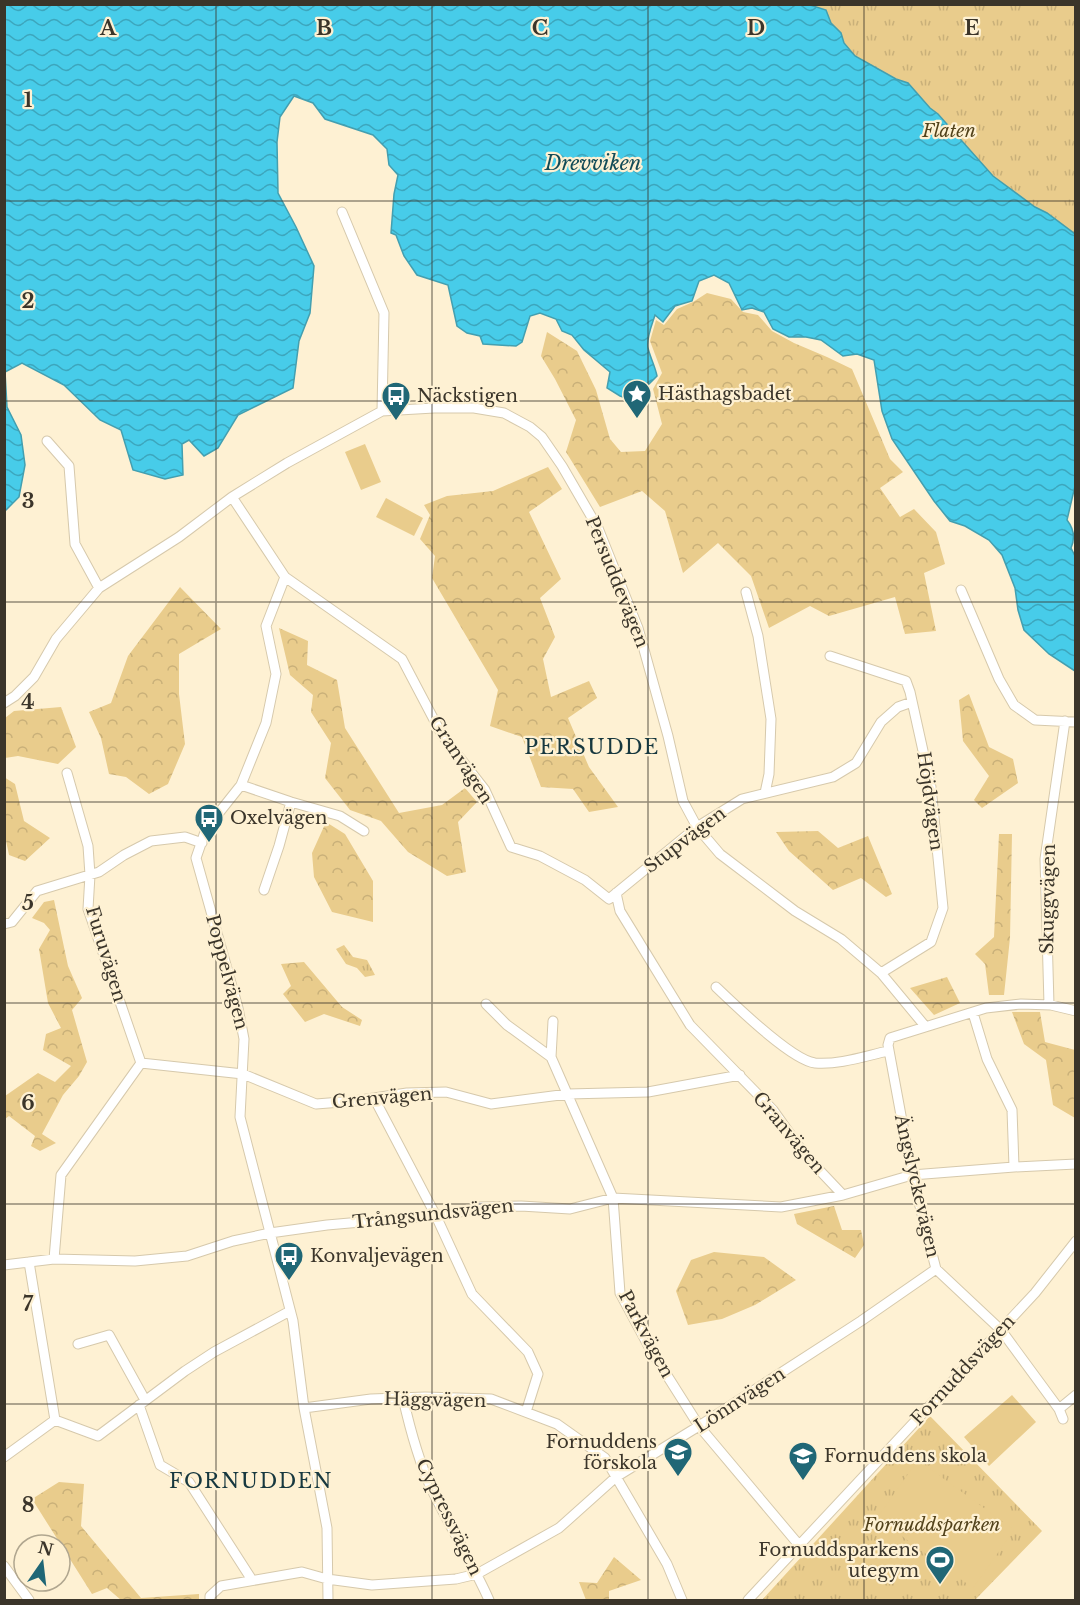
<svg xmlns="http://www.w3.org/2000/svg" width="1080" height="1605" viewBox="0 0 1080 1605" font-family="'Libre Baskerville',serif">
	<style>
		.forest { fill: url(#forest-crowns) }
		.park { fill: url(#park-tufts) }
		.garden { fill: #e9cc8c }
		.water { fill: url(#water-waves); stroke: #439fb0; stroke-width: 1.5 }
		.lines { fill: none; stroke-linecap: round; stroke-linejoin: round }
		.minor-casing { stroke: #d6c9ac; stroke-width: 11 }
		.minor { stroke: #fff; stroke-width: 9 }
		.grid { fill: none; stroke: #3b352a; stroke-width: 1.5; stroke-opacity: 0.55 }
		.labels { text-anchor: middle; stroke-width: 4.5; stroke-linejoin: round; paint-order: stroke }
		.park-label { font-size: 18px; font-style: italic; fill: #52421b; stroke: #fef1d3 }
		.poi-label { font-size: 18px; fill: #3b352a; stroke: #fef1d3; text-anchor: start }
		.street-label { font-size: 18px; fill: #3b352a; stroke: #fef1d3 }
		.water-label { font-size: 20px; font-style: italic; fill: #124b57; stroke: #fef1d3 }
		.neighbourhood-label { font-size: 20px; letter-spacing: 1.5px; fill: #17383f; stroke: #fef1d3 }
		.grid-label { font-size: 20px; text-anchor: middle; font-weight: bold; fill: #3b352a; stroke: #fef1d3; stroke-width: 4.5; stroke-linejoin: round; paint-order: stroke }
	</style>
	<defs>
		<pattern id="forest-crowns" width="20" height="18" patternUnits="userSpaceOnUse" patternTransform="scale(1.5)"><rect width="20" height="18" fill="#e9cc8c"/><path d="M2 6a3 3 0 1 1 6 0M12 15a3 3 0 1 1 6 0" fill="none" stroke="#c9b079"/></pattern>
		<pattern id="park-tufts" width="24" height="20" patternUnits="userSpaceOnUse" patternTransform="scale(1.5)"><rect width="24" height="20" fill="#e9cc8c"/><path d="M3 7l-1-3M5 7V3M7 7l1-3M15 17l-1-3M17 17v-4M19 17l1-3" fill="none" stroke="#c9b079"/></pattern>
		<pattern id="water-waves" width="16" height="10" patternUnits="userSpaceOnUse" patternTransform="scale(1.5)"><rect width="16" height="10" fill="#47cce9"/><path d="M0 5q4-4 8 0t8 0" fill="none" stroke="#3ca6bd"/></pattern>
	</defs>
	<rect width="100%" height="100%" fill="#fef1d3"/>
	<path class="forest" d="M707,293l24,6 12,13 15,3 14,16 22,12 33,14 25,12 38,90 13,13 -23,16 20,29 14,-8 22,23 9,32 -21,9 12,58 -31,3 -10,-37 -66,19 -19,-10 -41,22 -18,-52 -33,-33 -35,30 -18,-62 -23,-20 -42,16 -34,-55 10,-32 -21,-41 -14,-23 6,-24 30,19 19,39 14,49 11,13 24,-1 17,-27 -9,-35 9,-16 -12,-32 6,-21 8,5 13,-16 16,-7z
		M548,467l14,22 -33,23 32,67 -21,19 15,39 -12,22 8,38 38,-16 8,17 -29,20 21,49 29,40 -29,5 -16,-23 -32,-2 -19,-50 -32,-11 8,-36 -66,-112 3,-22 -15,-17 10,-24 -6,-10 23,-9 46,-5z
		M180,587l41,42 -42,25v40l6,50 -17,40 -19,10 -23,-17 -17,-3 -8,-36 -12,-26 22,-9 17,-47z
		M279,628l29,13 -1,24 30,15 8,48 54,85 43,-8 23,-17 12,14 -19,20 8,50 -19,4 -39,-24 -27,-31 -31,-11 -25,-32 6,-35 -20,-31 2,-17 -23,-20z
		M969,694l20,53 24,12 5,24 -36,25 -8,-8 15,-24 -26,-35 -4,-41z
		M61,707l15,40 -18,17 -40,-8 -13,2v-40l9,-7z
		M4,777l11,7 9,37 26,17 -25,23 -16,-6 -4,-19z
		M326,822l19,12 28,47v41l-41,-10 -18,-35 -2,-24z
		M818,831l20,17 30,-12 24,58 -6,3 -25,-19 -28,12 -44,-39 -13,-19z
		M999,834h13l-2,104 -6,57h-15l-4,-31 -10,-10 19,-17z
		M54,900l14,66 14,32 -10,12 15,52 -8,14 -16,19 -21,39 14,9 -16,8 -9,-5 4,-10 -26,-20 -4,3v-23l33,-23 17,9 16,-16 -28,-16 3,-16 15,-6 -13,-25 -9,-54 11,-19 -6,-7 -12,-5 12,-16z
		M304,962l38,45 20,13 -2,6 -36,-12 -19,8 -22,-28 8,-8 -10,-22z
		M947,977l13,26 -26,12 -24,-27z
		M1012,1012h28l5,30 30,8v68l-22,-13 -7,-45 -22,-16z
		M834,1206l8,24h19l3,15 -9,13 -58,-34 -3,-10z
		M714,1252l50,5 32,23 -41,25 -33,14 -34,6 -12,-34 15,-31z
		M59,1482l25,2 -3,42 60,72 58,-4v6h-78l-14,-12 -15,6 -60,-95z
		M614,1557l27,23 -32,11v9h-23l-7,-18 18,1z"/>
	<path class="park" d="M557,5h518v347z
		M344,945l9,12 14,3 8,15 -10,2 -8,-9 -11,-4 -10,-15z
		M930,1416l112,115 -67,69h-213z"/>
	<path class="garden" d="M365,444l16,38 -20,8 -16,-38z
		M386,498l37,20 -9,18 -38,-19z
		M1012,1395l24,27 -47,44 -25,-29z
		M918,1460l96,70 -41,58 -96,-70z"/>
	<path class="water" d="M5,4h802l19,6 5,13 10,10 3,10 11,13 41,23 12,4 22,25 8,6 55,62 42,31 12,6 28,21 1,248 -9,38c7,9 8,19 4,28l4,8v115l-26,-17 -25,-24 -6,-20 -3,-22 -13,-33 -13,-15 -24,-14 -15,-5 -16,-20 -42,-62 -10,-28 -8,-51 -17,-6 -14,2 -22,-16 -15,-3h-17l-16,-8 -9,-17 -12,-4 -10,2 -13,-27 -15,-8 -15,6 -7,20 -17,5 -12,16 -8,-7c-3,10 -9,23 -7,33 2,9 7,18 9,28l-9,9 1,13 -11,4 -18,-6 -13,-8 3,-16 -26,-22 -12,-15 -10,-4 -6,-12 -16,-6 -10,3 -8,26 -6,4 -33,-2 -3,-8 -13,-3 -10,-7 -9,-41 -31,-10 -13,-19 -8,-21 -5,-2 3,-39 4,-19 -9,-10 -2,-16 -14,-14 -48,-16 -12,-16 -19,-7 -14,21 -3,25 1,51 18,34 18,39 -4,47 -11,28 -6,47 -55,27 -20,33 -14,8 -15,-16 -7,4 1,31 -18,4 -32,-9 -12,-40 -21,-10 -36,-35 -42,-22 -17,9 2,35 14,28 4,30 -6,32 -14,14z"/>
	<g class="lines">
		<g class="minor-casing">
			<path id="minor" d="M342,212l42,101 -2,98
				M47,441l22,25 6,78 24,44
				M232,497l53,80 117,82 40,76 43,55 26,57 29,9 45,24 24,19 88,-72 45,-28 91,-22 23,-14 25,-41 17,-15 14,-5
				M285,577l-19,49 10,48 -10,49 -25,62 -35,44 -10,29 42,150 6,31 -4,78 53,204 11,87 23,120 1,72
				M961,590l38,89 15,26 21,15 41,2
				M746,592l12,44 13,83 -2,55 -4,19
				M830,656l76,25 4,11 21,95 12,121 -12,34 -50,31
				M4,703l11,-7 19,-19 22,-38 43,-51 80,-51 53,-40 55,-34 95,-52 52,-3h40l30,5 26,14 12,10 20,29 36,62 40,100 30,108 15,65 14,26 23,27 75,57 46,28 40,34 44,53
				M67,773l21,73 2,29 -2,34 53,154
				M241,785l50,17 49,14 24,15
				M264,890l15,-44 12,-44
				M616,893l4,18 70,114 83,85 32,45 38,40
				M4,924l8,-2 25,-31 62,-19 25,-17 27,-14 34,-4 17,6
				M716,987c19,18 75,73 99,76 24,2 50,-7 73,-12
				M486,1004l21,21 44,32
				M1049,1005l-4,-146 20,-138
				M973,1013l14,46 25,51 2,57
				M553,1021l-2,36 62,141 7,95 29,54 50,79 100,119
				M374,1098l62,118 36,78 56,58 10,22 -12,38
				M54,1259l7,-84 80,-112 102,11 73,30 38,-3 53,-8 39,-1 45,12 77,-10 80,-2 92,-17
				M29,1262l26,158
				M4,1265l50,-6 81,2 52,-5 46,-15 37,-8 57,-8 125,-11 28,-7 41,-1 49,3 43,-11 168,9 62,-12 69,-20 102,-8 62,-3
				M78,1344l31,-9 36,65
				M403,1398c7,31 15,62 29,92 18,37 40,72 57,110
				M139,1405l21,60 29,17 63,98
				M304,1408l67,-9 54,-2 66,2 66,25 48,34 62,106 15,36
				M1059,1409l17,-14
				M1063,1419l-4,-10 -58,-79 -65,-61 -24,-94 -24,-130 2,-7 96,-30 35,-4 30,1 25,6
				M4,1457l51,-37 43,16 87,-65 29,-19 76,-41
				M4,1566l25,34
				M210,1600v-4l11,-10 81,-14 25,7 45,6 84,-6 21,-5 82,-46 57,-51 83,-51 162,-105 75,-52
				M748,1600l287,-307 41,-52"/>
		</g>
		<use href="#minor" class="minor"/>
	</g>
	<path class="grid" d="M216,4v1596M432,4v1596M648,4v1596M864,4v1596M4,201h1072M4,401h1072M4,602h1072M4,802h1072M4,1003h1072M4,1204h1072M4,1404h1072"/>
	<defs>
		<g id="sight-pin" transform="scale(1.5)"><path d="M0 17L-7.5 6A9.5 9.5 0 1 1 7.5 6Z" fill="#206776" stroke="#fef1d3"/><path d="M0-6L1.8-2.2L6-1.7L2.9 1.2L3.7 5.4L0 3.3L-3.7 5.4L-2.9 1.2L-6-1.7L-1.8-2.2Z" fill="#fff"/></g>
		<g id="bus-pin" transform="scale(1.5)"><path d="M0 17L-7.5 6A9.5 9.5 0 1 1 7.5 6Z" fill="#206776" stroke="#fef1d3"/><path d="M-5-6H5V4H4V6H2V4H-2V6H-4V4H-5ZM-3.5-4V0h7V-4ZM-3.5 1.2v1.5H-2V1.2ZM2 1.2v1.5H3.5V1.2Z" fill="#fff"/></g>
		<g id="school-pin" transform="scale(1.5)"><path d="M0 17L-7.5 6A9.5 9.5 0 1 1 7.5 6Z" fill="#206776" stroke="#fef1d3"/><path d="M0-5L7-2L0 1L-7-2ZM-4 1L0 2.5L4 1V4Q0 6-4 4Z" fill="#fff"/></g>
		<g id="stadium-pin" transform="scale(1.5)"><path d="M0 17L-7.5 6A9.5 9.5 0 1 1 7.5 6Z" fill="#206776" stroke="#fef1d3"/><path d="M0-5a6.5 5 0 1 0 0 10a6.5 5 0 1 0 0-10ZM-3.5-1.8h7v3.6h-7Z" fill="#fff"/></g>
	</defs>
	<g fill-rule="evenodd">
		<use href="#sight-pin" x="637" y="394"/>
		<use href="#bus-pin" x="396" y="396"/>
		<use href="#bus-pin" x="209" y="818"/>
		<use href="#bus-pin" x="289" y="1256"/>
		<use href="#school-pin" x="678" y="1452"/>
		<use href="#school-pin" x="803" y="1456"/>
		<use href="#stadium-pin" x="940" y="1560"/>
	</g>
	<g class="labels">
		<g class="park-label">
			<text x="949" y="137">Flaten</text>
			<text x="932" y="1531">Fornuddsparken</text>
		</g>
		<g class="poi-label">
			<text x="658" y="400">Hästhagsbadet</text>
			<text x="417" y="402">Näckstigen</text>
			<text x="230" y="824">Oxelvägen</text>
			<text x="310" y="1262">Konvaljevägen</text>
			<text x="657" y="1448" text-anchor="end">Fornuddens<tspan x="657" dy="21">förskola</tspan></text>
			<text x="824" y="1462">Fornuddens skola</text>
			<text x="919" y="1556" text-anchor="end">Fornuddsparkens<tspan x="919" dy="21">utegym</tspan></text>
		</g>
		<g class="street-label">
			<text transform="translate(617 582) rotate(68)" y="6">Persuddevägen</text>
			<text transform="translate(461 760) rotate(57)" y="6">Granvägen</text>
			<text transform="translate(930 801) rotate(82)" y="6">Höjdvägen</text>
			<text transform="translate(685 840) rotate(-37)" y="6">Stupvägen</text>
			<text transform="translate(1048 899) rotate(-89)" y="6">Skuggvägen</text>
			<text transform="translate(106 954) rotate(73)" y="6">Furuvägen</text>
			<text transform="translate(227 972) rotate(75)" y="6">Poppelvägen</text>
			<text transform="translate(382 1098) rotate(-5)" y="6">Grenvägen</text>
			<text transform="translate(789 1133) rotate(50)" y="6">Granvägen</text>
			<text transform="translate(917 1186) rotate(77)" y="6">Ängslyckevägen</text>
			<text transform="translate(433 1214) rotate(-6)" y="6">Trångsundsvägen</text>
			<text transform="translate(646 1334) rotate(62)" y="6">Parkvägen</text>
			<text transform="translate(963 1370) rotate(-47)" y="6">Fornuddsvägen</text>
			<text transform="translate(435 1400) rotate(1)" y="6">Häggvägen</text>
			<text transform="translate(740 1400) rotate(-33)" y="6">Lönnvägen</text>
			<text transform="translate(449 1517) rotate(64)" y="6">Cypressvägen</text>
		</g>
		<g class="water-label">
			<text x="593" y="170">Drevviken</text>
		</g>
		<g class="neighbourhood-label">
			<text x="592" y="754">PERSUDDE</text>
			<text x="251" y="1488">FORNUDDEN</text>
		</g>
	</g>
	<g class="grid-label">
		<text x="108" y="35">A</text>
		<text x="324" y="35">B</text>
		<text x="540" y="35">C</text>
		<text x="756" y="35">D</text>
		<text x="972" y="35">E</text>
		<text x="28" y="107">1</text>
		<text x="28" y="308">2</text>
		<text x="28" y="508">3</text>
		<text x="28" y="709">4</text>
		<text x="28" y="910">5</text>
		<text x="28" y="1110">6</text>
		<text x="28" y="1311">7</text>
		<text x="28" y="1512">8</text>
	</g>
	<rect width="1080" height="1605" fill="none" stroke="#3b352a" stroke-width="12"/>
	<g transform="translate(42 1563) rotate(14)"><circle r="28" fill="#fef1d3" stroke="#b0a68f" stroke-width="1.5"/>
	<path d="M0-4.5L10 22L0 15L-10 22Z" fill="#206776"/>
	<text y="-9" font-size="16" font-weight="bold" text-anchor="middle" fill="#3b352a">N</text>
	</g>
</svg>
